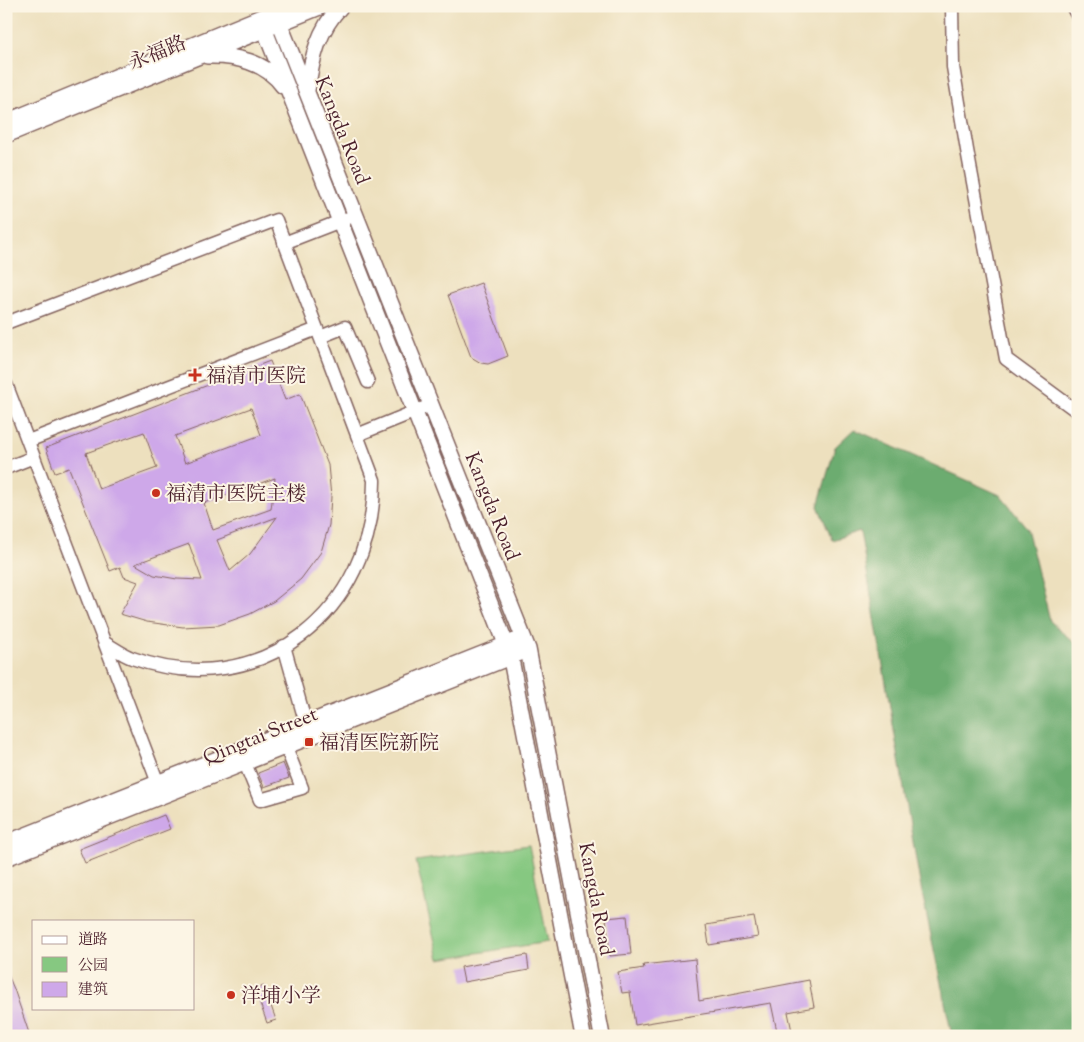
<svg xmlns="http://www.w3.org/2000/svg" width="1084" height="1042" viewBox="0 0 1084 1042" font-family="'Sorts Mill Goudy','Noto Serif SC',serif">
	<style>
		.green { fill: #86c881; stroke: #687456 }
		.forest { fill: #6cac6f; stroke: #5b664d }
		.building { fill: #cea8e9; fill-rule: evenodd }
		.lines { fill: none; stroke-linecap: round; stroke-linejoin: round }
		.minor-casing { stroke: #83635e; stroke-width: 15 }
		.tertiary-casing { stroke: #83635e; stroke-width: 18 }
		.minor { stroke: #fff; stroke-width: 12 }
		.tertiary { stroke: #fff; stroke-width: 15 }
		.poi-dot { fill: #c8321e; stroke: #fcf5e5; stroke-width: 2 }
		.labels { text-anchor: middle; stroke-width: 4; stroke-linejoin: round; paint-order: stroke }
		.street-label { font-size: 20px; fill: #4a1f2b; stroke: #fcf5e5 }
		.poi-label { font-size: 20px; fill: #4a1f2b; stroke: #fcf5e5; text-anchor: start }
	</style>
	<rect width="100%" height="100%" fill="#fcf5e5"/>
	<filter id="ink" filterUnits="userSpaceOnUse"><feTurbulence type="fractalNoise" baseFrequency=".02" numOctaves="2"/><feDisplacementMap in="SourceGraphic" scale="10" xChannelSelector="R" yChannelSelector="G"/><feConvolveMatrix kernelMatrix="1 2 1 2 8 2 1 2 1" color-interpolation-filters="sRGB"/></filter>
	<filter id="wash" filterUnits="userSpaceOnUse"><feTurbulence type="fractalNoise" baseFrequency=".0096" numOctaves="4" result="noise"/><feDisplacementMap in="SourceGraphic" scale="20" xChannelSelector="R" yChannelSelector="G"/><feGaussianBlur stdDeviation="1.12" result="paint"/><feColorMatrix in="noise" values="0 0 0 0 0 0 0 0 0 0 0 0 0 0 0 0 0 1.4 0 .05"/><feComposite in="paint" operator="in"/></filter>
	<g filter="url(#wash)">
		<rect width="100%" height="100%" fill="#ede0be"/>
		<path class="green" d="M529,845l19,97 -109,17 -23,-98z"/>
		<path class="forest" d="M854,429l146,66 27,33 23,93 28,25v390h-126l-32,-153 -60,-352 -28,9 -14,-34 17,-59z"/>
		<g id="blocks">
			<path class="building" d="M481,283l27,73 -20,8 -7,-1 -10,-6 -23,-62z
				M270,361l15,39 15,-6 28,71 3,32 -2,28 -8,27 -20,27 -27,22 -24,13 -31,11 -36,2 -36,-5 -27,-8 18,-32 -14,-5 -4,-10 -10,4 -41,-103 -14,5 -9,-25zM251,408l10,27 -76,28 -10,-27zM144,432l13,36 -58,21 -13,-36zM275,478l-4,31 -58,21 -9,-27zM277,517l-27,37 -20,17 -13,-31zM189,544l13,36 -25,-1 -23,-4 -19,-11z
				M283,763l6,15 -25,9 -6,-14z
				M164,815l6,14 -85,34 -6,-14z
				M627,916l4,38 -21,2 -4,-38z
				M754,917l4,20 -49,8 -3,-20z
				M527,955l2,15 -65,12 -3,-15z
				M695,959l4,42 110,-21 5,27 -26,5 5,24h-15l-7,-33 -136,22 -5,-33 -8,1 -4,-21 26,-4 -1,-3z
				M6,970l8,19 16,47h-24z
				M264,986l12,34 -9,3 -12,-34z"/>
		</g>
	</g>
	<g filter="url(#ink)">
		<use href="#blocks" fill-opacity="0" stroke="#83635e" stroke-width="1"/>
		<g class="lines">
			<g class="minor-casing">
				<path id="minor" d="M952,6l1,61 14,83 39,209 72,53
					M1072,6l6,11
					M284,243l72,-28
					M6,323l270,-103 98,260c1,132 -115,224 -242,178 -9,-3 -18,-10 -27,-15
					M320,337l25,-10 23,55
					M6,384l155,407
					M357,435l74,-30
					M28,441l289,-112
					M6,468l28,-11
					M284,646l22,78
					M245,763l15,37 42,-12 -16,-41"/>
			</g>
			<g class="tertiary-casing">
				<path id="tertiary" d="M275,12l253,637 74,387
					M260,18l250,636 73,382
					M207,56c28,-1 59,6 76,30
					M307,90c5,-32 11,-60 34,-84
					M6,122l282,-116
					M6,135l316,-129
					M6,843l509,-202
					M6,858l514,-205"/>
			</g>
			<use href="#minor" class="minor"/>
			<use href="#tertiary" class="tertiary"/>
		</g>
	</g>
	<g class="poi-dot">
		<path d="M192.5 367.5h5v5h5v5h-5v5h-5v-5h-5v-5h5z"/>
		<circle cx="156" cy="493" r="5"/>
		<rect x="304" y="737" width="10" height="10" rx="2.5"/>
		<circle cx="231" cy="995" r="5"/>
	</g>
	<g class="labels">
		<g class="street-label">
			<text transform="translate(157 52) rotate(-22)" y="7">永福路</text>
			<text transform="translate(343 130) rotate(68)" y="7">Kangda Road</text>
			<text transform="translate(493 506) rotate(68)" y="7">Kangda Road</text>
			<text transform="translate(260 735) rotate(-22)" y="7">Qingtai Street</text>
			<text transform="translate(597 899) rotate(79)" y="7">Kangda Road</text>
		</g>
		<g class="poi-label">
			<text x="206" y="382">福清市医院</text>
			<text x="166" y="500">福清市医院主楼</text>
			<text x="319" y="749">福清医院新院</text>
			<text x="241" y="1002">洋埔小学</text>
		</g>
	</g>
	<rect width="1084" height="1042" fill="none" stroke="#fcf5e5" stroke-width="25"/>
	<rect x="32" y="920" width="162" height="90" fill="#fcf5e5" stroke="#b59f9b"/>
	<rect x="42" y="936" width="25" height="8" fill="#ffffff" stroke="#b59f9b"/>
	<text x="78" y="944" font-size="15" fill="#4a1f2b">道路</text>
	<rect x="42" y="957" width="25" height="15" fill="#86c881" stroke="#b59f9b"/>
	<text x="78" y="970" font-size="15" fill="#4a1f2b">公园</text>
	<rect x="42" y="982" width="25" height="15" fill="#cea8e9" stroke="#b59f9b"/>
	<text x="78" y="994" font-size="15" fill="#4a1f2b">建筑</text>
</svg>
